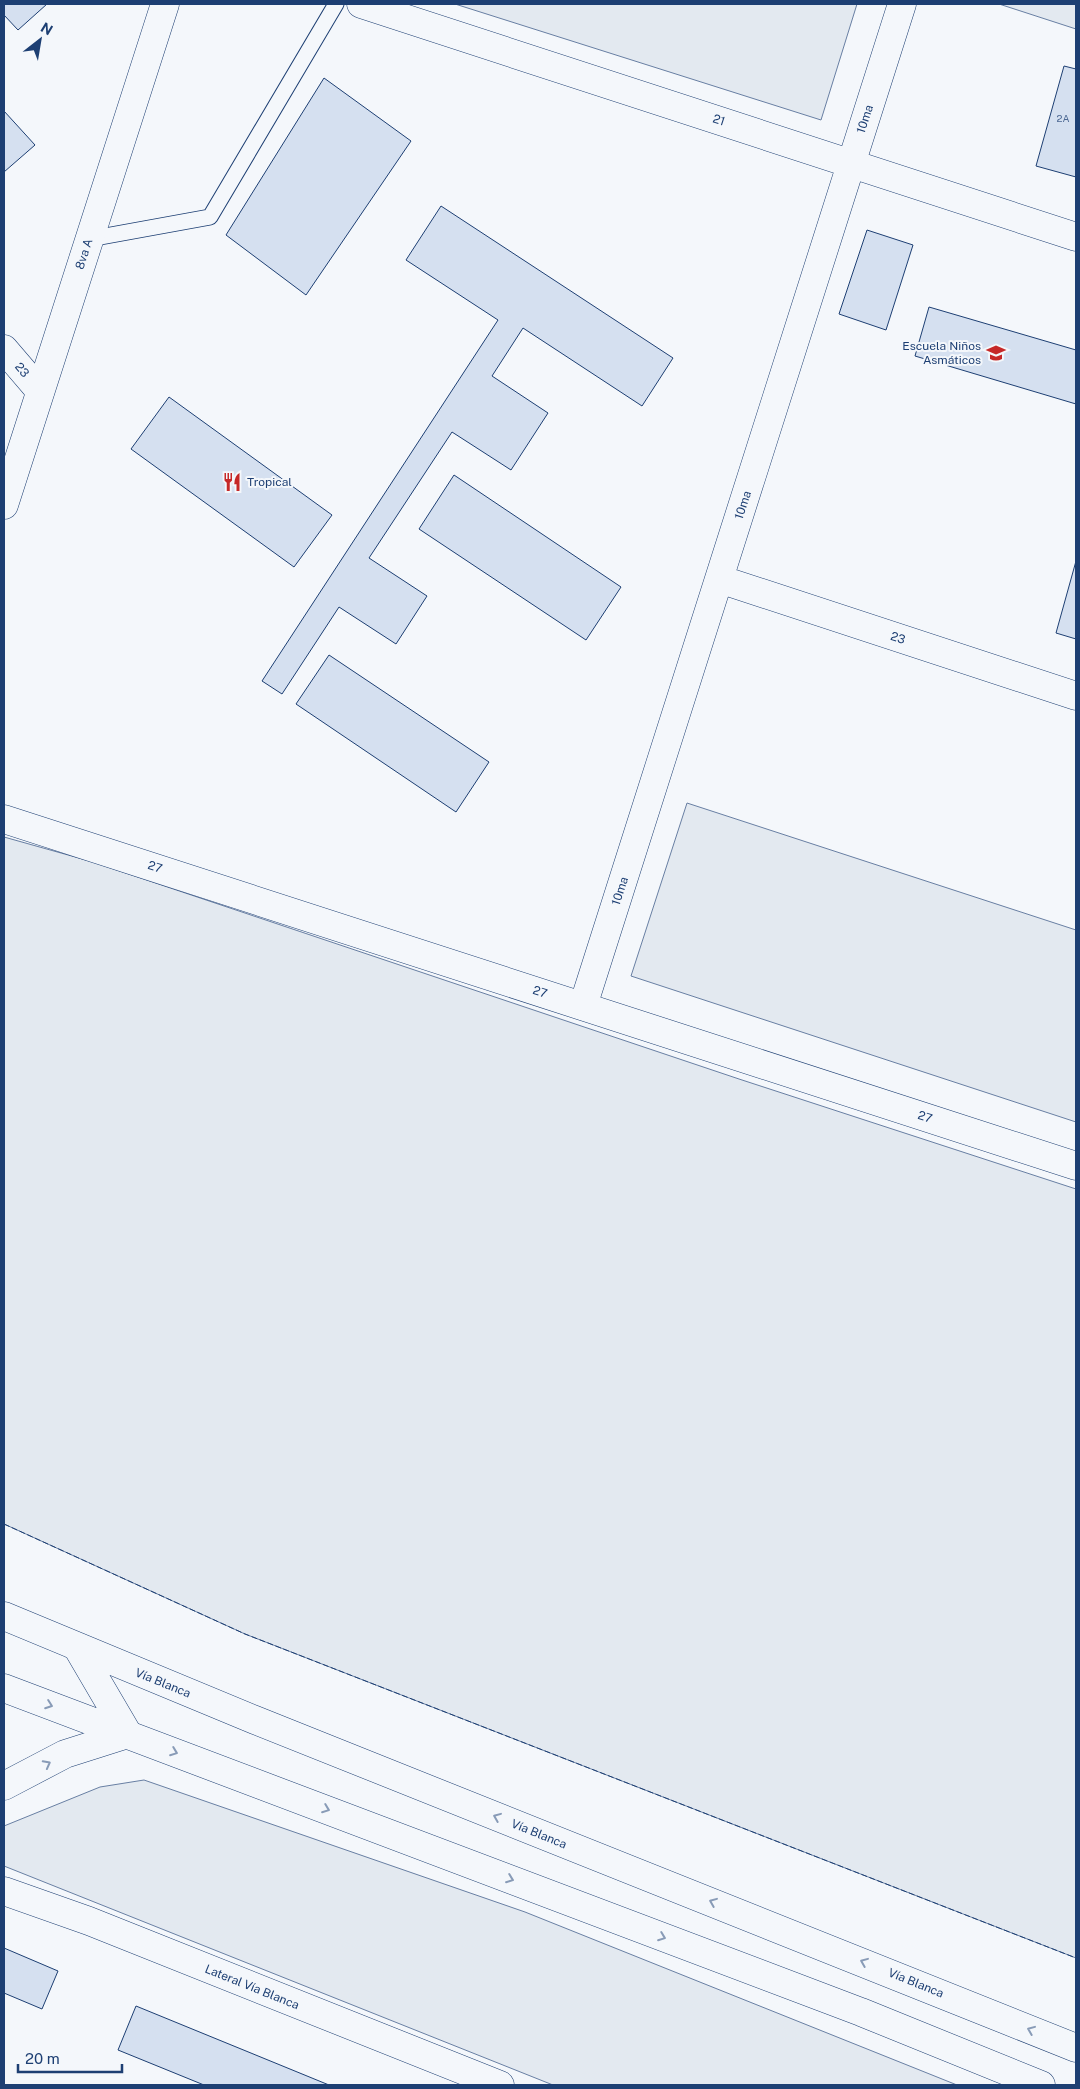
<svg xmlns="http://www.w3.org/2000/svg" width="1080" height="2089" viewBox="0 0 1080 2089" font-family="'Public Sans',sans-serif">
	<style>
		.green { fill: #e3e9f0; stroke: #687fa3 }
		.building { fill: #d5e0f0; stroke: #1d3f73 }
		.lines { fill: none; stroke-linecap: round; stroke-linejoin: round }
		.service-casing { stroke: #1d3f73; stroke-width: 17 }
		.minor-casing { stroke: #1d3f73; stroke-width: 29 }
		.tertiary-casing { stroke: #1d3f73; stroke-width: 29 }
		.trunk-casing { stroke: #1d3f73; stroke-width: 29 }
		.service { stroke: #f4f7fb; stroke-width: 15 }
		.minor { stroke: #f4f7fb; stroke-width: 28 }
		.tertiary { stroke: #f4f7fb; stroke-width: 28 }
		.trunk { stroke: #f4f7fb; stroke-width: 28 }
		.fence { stroke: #1d3f73; stroke-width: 1; stroke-dasharray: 6 2.5; stroke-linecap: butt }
		.oneway { stroke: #889bb7 }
		.labels { text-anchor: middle; stroke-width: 4; stroke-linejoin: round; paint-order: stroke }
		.number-label { font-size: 10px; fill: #4b6792 }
		.street-label { font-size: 12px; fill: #1d3f73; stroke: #f4f7fb }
		.poi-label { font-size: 12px; fill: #1d3f73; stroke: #f4f7fb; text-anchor: end }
	</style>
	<rect width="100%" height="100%" fill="#f4f7fb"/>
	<path class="green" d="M455,4h402l-36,116z
		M999,4h77v25z
		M687,803l389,127v192l-445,-146z
		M4,837l89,25 646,217 337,110v769l-831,-324 -241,-110z
		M144,1780l381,132 432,173h-404l-549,-219v-40l96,-39z"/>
	<path class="building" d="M4,4h43l-29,26 -14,-15z
		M1064,66l12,3v108l-40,-11z
		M324,78l87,63 -105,154 -80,-60z
		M4,111l31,34 -31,27z
		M441,206l232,152 -31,48 -119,-78 -31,48 56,37 -37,57 -59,-38 -83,126 58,38 -31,48 -57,-37 -57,87 -20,-13 236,-361 -92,-60z
		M867,230l46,15 -27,85 -47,-16z
		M929,307l147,43v54l-161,-48z
		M169,397l163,118 -38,52 -163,-118z
		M454,475l167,112 -35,53 -167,-111z
		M1076,561v78l-20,-6z
		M329,655l160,107 -33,50 -160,-108z
		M4,1948l54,23 -16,38 -38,-16z
		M136,2006l193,79h-125l-86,-35z"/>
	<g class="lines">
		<g class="service-casing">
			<path id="service" d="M89,239l121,-22 126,-213"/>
		</g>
		<g class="minor-casing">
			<path id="minor" d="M361,4l715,233
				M4,349l36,42
				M719,579l357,117
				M4,819l1072,347
				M583,1006l319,-1002"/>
		</g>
		<g class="tertiary-casing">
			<path id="tertiary" d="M4,505l161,-501
				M4,1891l85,30 411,164"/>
		</g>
		<g class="trunk-casing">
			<path id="trunk" d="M4,1616l251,104 821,328
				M73,1645l4,2 51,87
				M4,1688l857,324 180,73
				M4,1786l61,-32 63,-20"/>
		</g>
		<use href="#service" class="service"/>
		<use href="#minor" class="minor"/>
		<use href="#tertiary" class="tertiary"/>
		<use href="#trunk" class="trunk"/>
		<path class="fence" d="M4,1524l241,110 831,324"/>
	</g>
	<defs><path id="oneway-chevron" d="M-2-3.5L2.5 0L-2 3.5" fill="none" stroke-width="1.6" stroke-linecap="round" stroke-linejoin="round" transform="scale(1.25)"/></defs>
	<g class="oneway">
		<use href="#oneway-chevron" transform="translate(49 1705) rotate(20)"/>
		<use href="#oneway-chevron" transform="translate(174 1752) rotate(21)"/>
		<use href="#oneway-chevron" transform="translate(47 1764) rotate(-28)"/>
		<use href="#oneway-chevron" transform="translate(326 1809) rotate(21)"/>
		<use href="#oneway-chevron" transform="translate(497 1817) rotate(-158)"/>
		<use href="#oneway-chevron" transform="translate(510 1879) rotate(21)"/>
		<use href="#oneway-chevron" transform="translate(713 1902) rotate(-158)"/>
		<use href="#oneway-chevron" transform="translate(662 1937) rotate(21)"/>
		<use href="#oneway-chevron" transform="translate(864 1962) rotate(-158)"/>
		<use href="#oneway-chevron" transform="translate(1031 2030) rotate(-158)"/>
	</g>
	<defs>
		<g id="school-bare" transform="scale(1.5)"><path d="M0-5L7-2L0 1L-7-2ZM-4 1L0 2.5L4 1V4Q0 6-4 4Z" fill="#c62828" stroke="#f4f7fb" stroke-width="2.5" paint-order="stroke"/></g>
		<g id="restaurant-bare" transform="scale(1.5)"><path d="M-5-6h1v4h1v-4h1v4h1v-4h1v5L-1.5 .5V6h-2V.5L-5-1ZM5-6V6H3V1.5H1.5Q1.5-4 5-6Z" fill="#c62828" stroke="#f4f7fb" stroke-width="2.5" paint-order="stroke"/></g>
	</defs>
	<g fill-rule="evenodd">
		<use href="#school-bare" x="996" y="353"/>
		<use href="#restaurant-bare" x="232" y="482"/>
	</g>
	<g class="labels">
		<g class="number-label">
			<text x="1063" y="122">2A</text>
		</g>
		<g class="street-label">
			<text transform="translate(865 119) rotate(-72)" y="4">10ma</text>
			<text transform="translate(719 120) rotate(18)" y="4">21</text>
			<text transform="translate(84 254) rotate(-72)" y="4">8va A</text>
			<text transform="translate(22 370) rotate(49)" y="4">23</text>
			<text transform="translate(743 505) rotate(-72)" y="4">10ma</text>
			<text transform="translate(898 638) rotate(18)" y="4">23</text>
			<text transform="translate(155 867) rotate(18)" y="4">27</text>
			<text transform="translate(620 891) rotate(-72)" y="4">10ma</text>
			<text transform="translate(540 992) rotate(18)" y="4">27</text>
			<text transform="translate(925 1117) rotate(18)" y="4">27</text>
			<text transform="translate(163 1683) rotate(22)" y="4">Vía Blanca</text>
			<text transform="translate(539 1834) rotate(22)" y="4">Vía Blanca</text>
			<text transform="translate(916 1983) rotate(22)" y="4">Vía Blanca</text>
			<text transform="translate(252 1987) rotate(22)" y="4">Lateral Vía Blanca</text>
		</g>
		<g class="poi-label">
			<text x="981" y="350">Escuela Niños<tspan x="981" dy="14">Asmáticos</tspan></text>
			<text x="247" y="486" text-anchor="start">Tropical</text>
		</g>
	</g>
	<rect width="1080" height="2089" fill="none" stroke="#1d3f73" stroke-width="10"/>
	<g transform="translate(40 40) rotate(31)" stroke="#f4f7fb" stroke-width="4" paint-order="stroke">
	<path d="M0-4L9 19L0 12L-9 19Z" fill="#1d3f73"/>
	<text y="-8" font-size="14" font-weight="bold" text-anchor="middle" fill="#1d3f73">N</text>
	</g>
	<path d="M18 2064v8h104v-8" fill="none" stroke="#1d3f73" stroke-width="2.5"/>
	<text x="25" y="2064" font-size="15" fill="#1d3f73" stroke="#f4f7fb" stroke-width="4" paint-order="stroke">20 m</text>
</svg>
